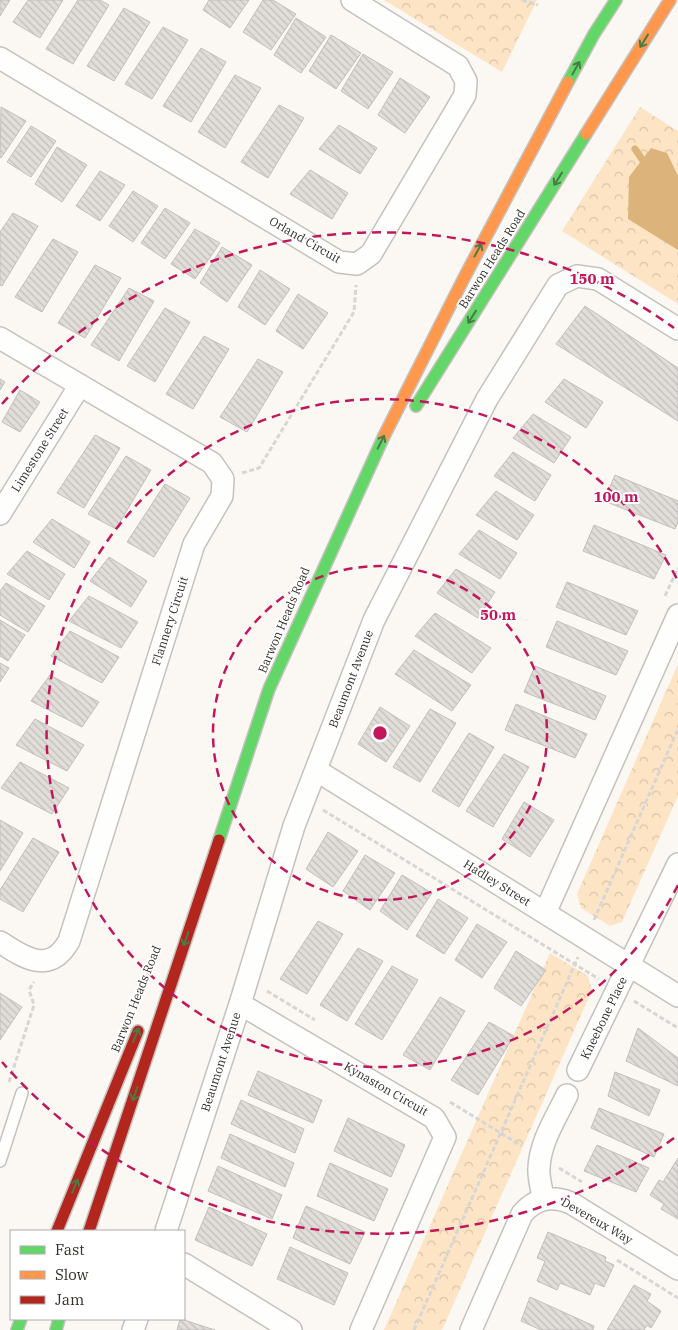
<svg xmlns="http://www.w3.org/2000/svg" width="678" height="1330" viewBox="0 0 678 1330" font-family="'IBM Plex Serif',serif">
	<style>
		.forest { fill: url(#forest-crowns) }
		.water { fill: #dcb37a }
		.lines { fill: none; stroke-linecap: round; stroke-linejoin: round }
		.stream { stroke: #dcb37a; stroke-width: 7 }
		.building { fill: url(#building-back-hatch); stroke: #c2bfbc }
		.lane-casing { stroke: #c5c2be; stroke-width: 14 }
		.street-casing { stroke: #c5c2be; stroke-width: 24 }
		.fast-casing { stroke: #c5c2be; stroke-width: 14 }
		.slow-casing { stroke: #c5c2be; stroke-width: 14 }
		.jam-casing { stroke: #c5c2be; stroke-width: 14 }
		.path { stroke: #d7d6d5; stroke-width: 3; stroke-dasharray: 5 2.5; stroke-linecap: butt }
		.lane { stroke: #fefefd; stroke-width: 11 }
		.street { stroke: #fefefd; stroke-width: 21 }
		.fast { stroke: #63d668; stroke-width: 11 }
		.slow { stroke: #ff974d; stroke-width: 11 }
		.jam { stroke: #b3261e; stroke-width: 11 }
		.oneway { stroke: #497b46 }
		.ring { fill: none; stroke: #c2185b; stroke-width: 2.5; stroke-dasharray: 9 6 }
		.labels { text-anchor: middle; stroke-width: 4; stroke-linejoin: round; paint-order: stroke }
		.street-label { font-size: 12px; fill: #33302b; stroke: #fff }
		.centre { fill: #c2185b; stroke: #fff; stroke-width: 2.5 }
		.ring-label { font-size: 15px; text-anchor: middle; font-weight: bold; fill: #c2185b; stroke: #fff; stroke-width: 4; stroke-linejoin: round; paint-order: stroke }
	</style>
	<defs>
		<pattern id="forest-crowns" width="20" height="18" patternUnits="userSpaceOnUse" patternTransform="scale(1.25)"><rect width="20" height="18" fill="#fde4c4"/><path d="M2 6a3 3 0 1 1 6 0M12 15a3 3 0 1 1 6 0" fill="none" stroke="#d9c4a9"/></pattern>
		<pattern id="building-back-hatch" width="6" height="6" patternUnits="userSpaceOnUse" patternTransform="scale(1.25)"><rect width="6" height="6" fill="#e1deda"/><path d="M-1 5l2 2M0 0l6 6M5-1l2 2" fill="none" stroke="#c2bfbb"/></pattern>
	</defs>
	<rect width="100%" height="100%" fill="#fbf8f4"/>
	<path class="forest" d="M384,0h153l-35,72z
		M640,107l38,24v173l-116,-73z
		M678,664v132l-56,126 -12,4 -29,-18 -4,-14z
		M550,953l38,23 4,14 -150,340h-58z"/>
	<path class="water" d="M651,148l16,5 11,23v74l-50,-31 1,-42z"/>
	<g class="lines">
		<path class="stream" d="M635,149l11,16"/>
	</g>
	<path class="building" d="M0,0h10l-10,16z
		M28,0h35l-23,38 -27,-16z
		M78,0h22l9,5 -36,59 -27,-15z
		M209,0h40l-19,28 -27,-18z
		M263,0h10l23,14 -25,36 -28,-18z
		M124,8l26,14 -36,59 -27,-15z
		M296,18l30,19 -25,36 -27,-18z
		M163,27l25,13 -36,59 -27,-15z
		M331,35l30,18 -25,36 -27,-18z
		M201,48l25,14 -35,60 -28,-16z
		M363,54l30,18 -25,37 -27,-18z
		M235,75l26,13 -36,60 -27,-16z
		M400,78l30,19 -25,36 -27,-18z
		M279,105l25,13 -36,60 -27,-16z
		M1,107l25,14 -25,37 -1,-1z
		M339,125l38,23 -17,26 -41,-25z
		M31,126l25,15 -25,36 -24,-15z
		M57,147l30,18 -25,37 -27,-18z
		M310,170l38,23 -16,26 -42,-25z
		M100,171l25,14 -25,36 -24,-15z
		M133,191l25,15 -25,36 -24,-16z
		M165,208l25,15 -25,36 -24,-16z
		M13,213l25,13 -36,60 -2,-1v-53z
		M195,229l25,14 -25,36 -24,-15z
		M53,239l25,13 -36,60 -27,-15z
		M222,247l30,18 -25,37 -27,-19z
		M95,265l26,13 -36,60 -27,-15z
		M260,270l30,19 -25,36 -27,-18z
		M129,288l25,13 -35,60 -28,-16z
		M298,294l30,19 -25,36 -27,-18z
		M585,306l93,62v53l-122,-77z
		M165,308l25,14 -35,60 -28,-16z
		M204,336l25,13 -36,60 -27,-15z
		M258,359l25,13 -36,60 -27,-15z
		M0,379l5,3 -5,8z
		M564,379l39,23 -17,26 -41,-26z
		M20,390l20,12 -20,30 -18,-10z
		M533,414l38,23 -17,26 -41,-25z
		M95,435l25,13 -36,60 -27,-15z
		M513,452l38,23 -16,26 -41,-25z
		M126,456l25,14 -35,59 -28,-15z
		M615,475l63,26v21l-3,7 -71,-28z
		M165,484l25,14 -36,59 -27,-15z
		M496,491l38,24 -17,25 -41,-25z
		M52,519l38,23 -16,26 -41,-26z
		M594,525l72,30 -12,24 -71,-28z
		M479,530l38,23 -17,26 -41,-25z
		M27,551l38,23 -16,26 -42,-26z
		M109,557l38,24 -16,26 -41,-26z
		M456,569l39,23 -17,26 -41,-25z
		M567,582l71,29 -12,24 -70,-28z
		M6,583l39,23 -17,26 -28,-17v-24z
		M89,596l49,26 -17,26 -52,-27z
		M435,613l56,35 -19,25 -57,-37z
		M0,620l25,15 -17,26 -8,-5z
		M557,621l71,30 -12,24 -70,-28z
		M70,631l49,26 -17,26 -51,-27z
		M414,650l57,35 -19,26 -57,-37z
		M0,663l9,5 -9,14z
		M535,666l71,30 -11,24 -71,-28z
		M50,675l49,27 -17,25 -51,-26z
		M516,704l71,30 -12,24 -70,-28z
		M380,707l30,19 -24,36 -28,-18z
		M430,709l26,14 -36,59 -27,-15z
		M35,719l49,26 -17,26 -51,-26z
		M469,733l25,14 -35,60 -27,-16z
		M504,754l25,13 -36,60 -27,-16z
		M20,762l49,26 -17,26 -51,-26z
		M524,802l30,18 -24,37 -28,-18z
		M0,820l23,13 -23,38z
		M328,832l30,19 -25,36 -27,-18z
		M33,838l26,14 -36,60 -23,-13v-9z
		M365,855l30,18 -25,37 -27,-19z
		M402,875l30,18 -25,37 -27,-19z
		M438,899l30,19 -24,36 -28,-18z
		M318,921l25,13 -36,60 -27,-15z
		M477,924l30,18 -25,36 -27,-18z
		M358,948l25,13 -36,60 -27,-16z
		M516,951l30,19 -25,36 -27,-18z
		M392,966l26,14 -36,60 -27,-16z
		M0,993l22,14 -22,33z
		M440,997l25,14 -35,59 -27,-15z
		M489,1022l25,14 -36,59 -27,-15z
		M638,1028l40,30v28l-52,-25z
		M258,1071l64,29 -9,23 -65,-28z
		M615,1072l45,18 -11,26 -41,-20z
		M241,1100l63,29 -9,24 -64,-29z
		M599,1108l65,26 -10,23 -63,-29z
		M348,1118l57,27 -14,32 -57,-26z
		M230,1134l64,29 -9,24 -64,-29z
		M597,1145l52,23 -13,24 -52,-21z
		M678,1158v61l-17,-10 3,-5 -14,-9 9,-15 4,2z
		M330,1163l58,26 -14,32 -57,-25z
		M218,1166l64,29 -10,24 -64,-28z
		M306,1206l59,26 -15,32 -57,-26z
		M209,1207l58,27 -15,32 -57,-26z
		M548,1232l58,25 -1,4 9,4 -10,22 -9,-4 -5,12 -30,-12 -3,7 -20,-9 8,-20 -8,-3z
		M290,1247l58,26 -14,32 -57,-26z
		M634,1285l17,9 -4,7 14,10 -10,17 -4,-3 -3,5h-37z
		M530,1297l64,29 -1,4h-52l-20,-9z
		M180,1319h1l34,11h-38z"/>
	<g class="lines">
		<g class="lane-casing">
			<path id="lane" d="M0,1161l22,-68"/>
		</g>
		<g class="street-casing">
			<path id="street" d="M0,58l339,204 18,2 14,-10 94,-159 1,-14 -8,-15 -106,-66
				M0,338l212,125 11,16 -1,17 -28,48 -125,397c-19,34 -45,17 -69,1
				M0,514l80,-129
				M316,770l362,226
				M545,913l133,-298
				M240,1004l194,114 11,19 -84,193
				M578,1070l100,-206
				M543,1198c-1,-9 -5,-21 -4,-30 1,-26 17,-50 28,-73
				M166,1231l74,-227 54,-178 80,-206 113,-221 71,-114 19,-9 21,3 80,50
				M184,1264l107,66
				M133,1330l4,-11
				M471,1330l51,-116c14,-16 29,-19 49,-11l107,66"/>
		</g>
		<g class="fast-casing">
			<path id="fast" d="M568,82l26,-48 22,-34
				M416,406l170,-272
				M219,840l50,-151 115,-253
				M17,1330l4,-11
				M56,1330l3,-11"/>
		</g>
		<g class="slow-casing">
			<path id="slow" d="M586,134l84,-134
				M384,436l81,-160 103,-194"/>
		</g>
		<g class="jam-casing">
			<path id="jam" d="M57,1231l81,-200
				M89,1231l130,-391"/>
		</g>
		<path class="path" d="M522,0l16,5
			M242,473l17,-5 95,-156 2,-27
			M665,596l13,-28
			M323,810l276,169
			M594,920l84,-191
			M267,991l48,29
			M634,1001l44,27
			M9,1082l25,-77 -5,-15 5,-8
			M450,1102l72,44
			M559,1168l23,14
			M617,1260l61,38
			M414,1330l164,-373"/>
		<use href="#lane" class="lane"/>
		<use href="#street" class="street"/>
		<use href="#fast" class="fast"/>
		<use href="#slow" class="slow"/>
		<use href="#jam" class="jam"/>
	</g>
	<defs><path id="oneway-shaft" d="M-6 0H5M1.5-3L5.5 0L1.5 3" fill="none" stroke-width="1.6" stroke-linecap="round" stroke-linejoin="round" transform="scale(1.25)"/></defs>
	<g class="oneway">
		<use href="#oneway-shaft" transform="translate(644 41) rotate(122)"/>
		<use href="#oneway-shaft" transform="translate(576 68) rotate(-61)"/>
		<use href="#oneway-shaft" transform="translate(558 179) rotate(122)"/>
		<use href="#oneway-shaft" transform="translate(478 250) rotate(-62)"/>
		<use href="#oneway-shaft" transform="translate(472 317) rotate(122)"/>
		<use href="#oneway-shaft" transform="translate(381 442) rotate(-63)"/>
		<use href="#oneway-shaft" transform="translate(186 939) rotate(109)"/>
		<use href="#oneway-shaft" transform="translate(136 1035) rotate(-68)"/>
		<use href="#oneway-shaft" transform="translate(135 1094) rotate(109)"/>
		<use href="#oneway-shaft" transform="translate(75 1186) rotate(-68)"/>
	</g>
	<g class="ring">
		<circle cx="380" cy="733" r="167"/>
		<path d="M678 885A334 334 0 1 1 678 581"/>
		<path d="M674 1138A501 501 0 0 1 2 1062M2 404A501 501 0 0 1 674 328"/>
	</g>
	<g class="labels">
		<g class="street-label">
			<text transform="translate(305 240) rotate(30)" y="4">Orland Circuit</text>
			<text transform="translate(492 259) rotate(-58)" y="4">Barwon Heads Road</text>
			<text transform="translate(40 450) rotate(-58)" y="4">Limestone Street</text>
			<text transform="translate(284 620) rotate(-67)" y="4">Barwon Heads Road</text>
			<text transform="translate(170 621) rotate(-72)" y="4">Flannery Circuit</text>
			<text transform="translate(351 679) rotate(-69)" y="4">Beaumont Avenue</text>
			<text transform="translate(497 883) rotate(32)" y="4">Hadley Street</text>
			<text transform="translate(136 999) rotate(-68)" y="4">Barwon Heads Road</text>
			<text transform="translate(604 1018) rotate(-64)" y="4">Kneebone Place</text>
			<text transform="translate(221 1062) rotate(-72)" y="4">Beaumont Avenue</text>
			<text transform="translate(386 1089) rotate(30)" y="4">Kynaston Circuit</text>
			<text transform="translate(597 1221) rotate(30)" y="4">Devereux Way</text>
		</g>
	</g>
	<circle cx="380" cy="733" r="8" class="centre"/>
	<g class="ring-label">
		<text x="592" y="284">150 m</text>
		<text x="616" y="502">100 m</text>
		<text x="498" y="620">50 m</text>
	</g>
	<rect x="10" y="1230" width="175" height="90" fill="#ffffff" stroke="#adacaa"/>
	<rect x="20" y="1246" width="25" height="8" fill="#63d668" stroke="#adacaa"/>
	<text x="55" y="1255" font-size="15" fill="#33302b">Fast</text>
	<rect x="20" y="1271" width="25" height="8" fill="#ff974d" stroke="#adacaa"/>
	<text x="55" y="1280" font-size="15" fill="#33302b">Slow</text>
	<rect x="20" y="1296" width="25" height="8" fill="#b3261e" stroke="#adacaa"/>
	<text x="55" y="1305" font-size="15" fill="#33302b">Jam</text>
</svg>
